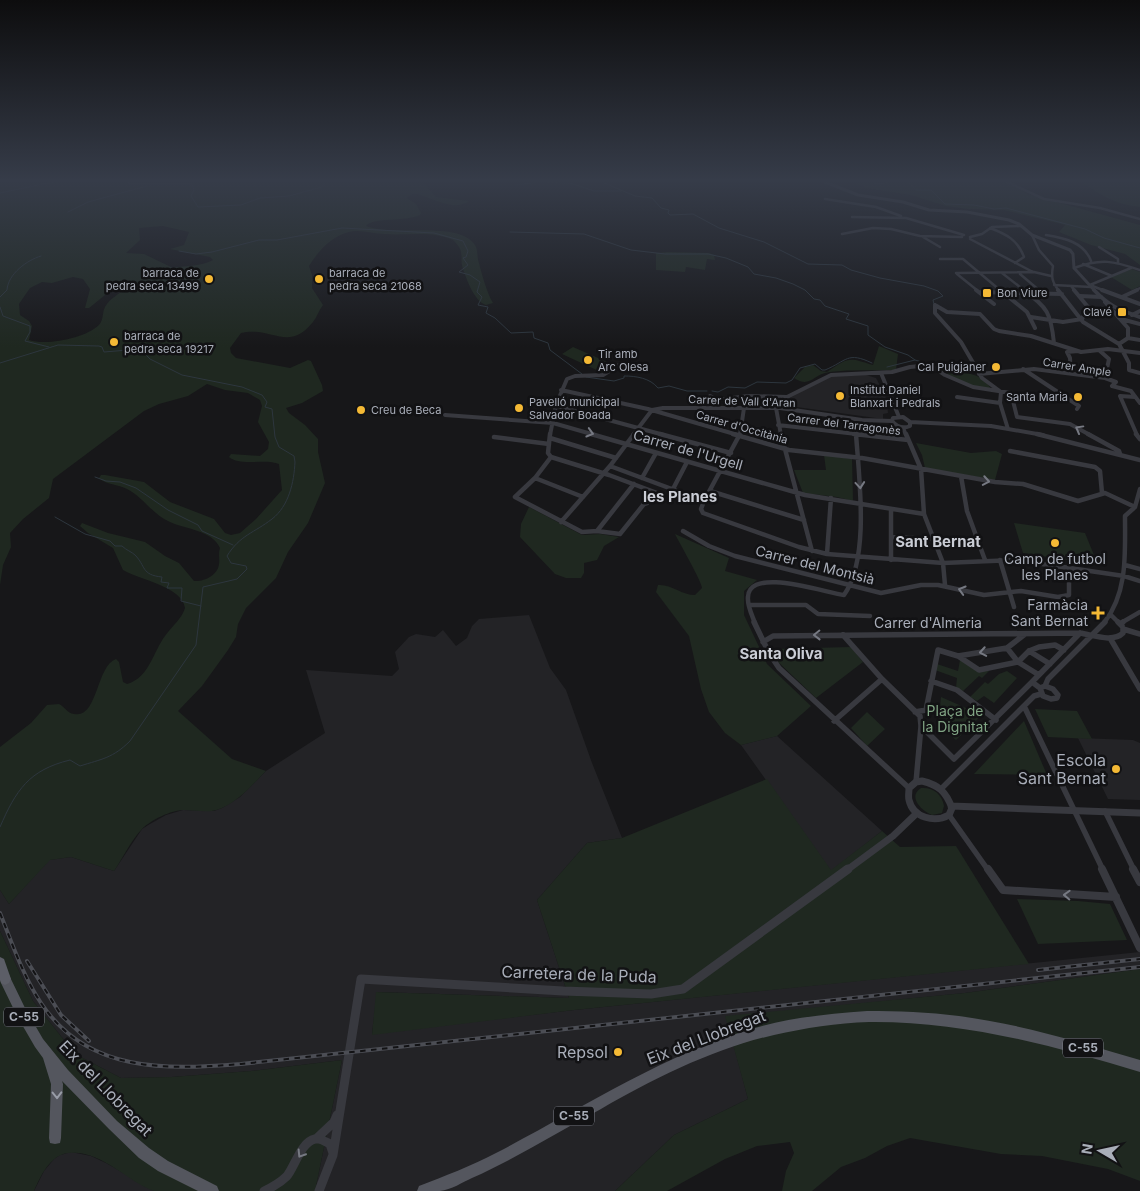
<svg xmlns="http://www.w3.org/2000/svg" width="1140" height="1191" viewBox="0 0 1140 1191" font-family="Inter,sans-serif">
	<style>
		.built { fill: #232326 }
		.green { fill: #1f2820; fill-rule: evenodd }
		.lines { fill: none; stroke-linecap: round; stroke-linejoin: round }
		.stream { stroke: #2d363e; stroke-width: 1 }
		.minor-far4 { stroke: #38393f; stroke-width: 2.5 }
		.minor-far3 { stroke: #38393f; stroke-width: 4 }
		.minor-far2 { stroke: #38393f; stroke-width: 4.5 }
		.minor-far1 { stroke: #38393f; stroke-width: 5.5 }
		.minor { stroke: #38393f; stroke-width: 8 }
		.tertiary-far3 { stroke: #38393f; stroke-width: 3 }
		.tertiary-far2 { stroke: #38393f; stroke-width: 4 }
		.tertiary-far1 { stroke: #38393f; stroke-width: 7 }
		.tertiary { stroke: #38393f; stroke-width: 9 }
		.primary { fill: #54565e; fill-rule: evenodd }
		.trunk { fill: #5c5e67; fill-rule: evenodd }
		.rail-casing { stroke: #4b4d54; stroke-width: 4 }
		.rail { stroke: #121214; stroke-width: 2; stroke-dasharray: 5.5; stroke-linecap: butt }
		.oneway { stroke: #767982 }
		.oneway2 { stroke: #989ca7 }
		.poi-dot { fill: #f4b935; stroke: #121214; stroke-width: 2 }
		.labels { text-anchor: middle; stroke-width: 5; stroke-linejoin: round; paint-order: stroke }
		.far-poi-label { font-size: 11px; fill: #a9aeb9; stroke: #121214; text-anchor: start }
		.far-street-label { font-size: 11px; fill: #a9aeb9; stroke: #121214 }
		.shield { fill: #121214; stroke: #7c7f88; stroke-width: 1 }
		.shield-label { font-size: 12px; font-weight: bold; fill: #a9aeb9 }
		.street-label { font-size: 14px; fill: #a9aeb9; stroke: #121214 }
		.poi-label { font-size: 14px; fill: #a9aeb9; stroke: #121214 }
		.park-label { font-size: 14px; fill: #80a484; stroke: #121214 }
		.neighbourhood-label { font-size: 15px; font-weight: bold; fill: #cacdd5; stroke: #121214 }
		.near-poi-label { font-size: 16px; fill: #a9aeb9; stroke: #121214; text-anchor: end }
		.near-street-label { font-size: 16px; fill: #a9aeb9; stroke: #121214 }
	</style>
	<rect width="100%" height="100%" fill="#171719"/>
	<path class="built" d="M866,375l10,3 10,19 2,16 -5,1v5l-101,-14 6,-6 37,-21 7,-2z
		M529,615l21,53 16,22 26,73 30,75 -35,5 -50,57 32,98 -192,-6 -5,42 202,-24 566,-58v17l-175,24 -239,24 22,82 -74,36 -59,56h-300l27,-131 -91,11 -79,6 -51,1 -46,-24 -42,-53 -33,-70v-41l9,14 40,-44 22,-3 43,14 28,-42 8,-5 16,-9 17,-5 31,1 8,-3 18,-11 26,-26 59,-38 -19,-63 86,6 7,-7 -4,-17 14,-15 7,-3 19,3 8,-7 13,16 11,-8 5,-12 7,-7z
		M777,736l105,95 -51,40 -90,-126z
		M1078,738l55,2 7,3v57l-32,-1z
		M71,1152l20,4 15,7 49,28h-121l10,-20 10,-12 6,-4z"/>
	<path class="green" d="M0,180h416l9,5 11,12 33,4c-16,11 -36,-3 -52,-7h-5l-5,4 9,6 5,9 -1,2c-14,7 -48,2 -54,11 26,11 93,-6 109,19 3,4 2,13 4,18 3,12 8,30 14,40l-7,2c-12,-4 -19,-25 -23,-36 -4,-12 3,-17 -10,-29 -22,-10 -46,-4 -69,-6 -11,0 -24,-5 -35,-2 -17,4 -31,19 -40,34l3,9v13l11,17c-4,5 -6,12 -10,17 -25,31 -40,4 -72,11l-11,15 1,5 5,5 54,10 18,-8 3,1 11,24 1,6 -21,12 -16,5 3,5 16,12 13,14v13l7,31 -17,40 -20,29 -12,26 -30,30 -8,16 -2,13 -8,13 -26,36 -24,25 54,48 34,12c-13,13 -26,29 -44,37 -12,6 -25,2 -38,2 -13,0 -33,10 -42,19 -11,11 -19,29 -28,42l-43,-14 -21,3 -41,44 -9,-14v-143l31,-24 16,-18 12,-1c6,3 8,9 15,10 24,5 22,-48 42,-55l3,3 4,20 4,2c22,-6 26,-32 38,-48 6,-9 17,-17 20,-28 -3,-22 -46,-28 -62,-38l-10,-22 -25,-15 -8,-7 2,-3 26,10 37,9 20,14 14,7 15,18c10,1 24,-6 25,-17 1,-5 -1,-9 1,-16 -8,-18 -35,-19 -50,-26 -17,-7 -27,-25 -43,-33 -9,-5 -21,-4 -28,-11l2,-3h4l39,7 26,20 44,17 11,14 6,2 9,-2 16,-14 26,-29 -3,-26c-14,-6 -38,3 -50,-7l2,-3 29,2 8,-7 1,-7 -11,-20 4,-16 -2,-6 -12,-7 -23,-3 -18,-6 -19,12 -29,8 -15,7 -91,68 -4,19 -26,21 -13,14 1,14 -8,18 -3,20zM163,226l26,6 -5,13 -14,4 40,8 3,3c-13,7 -26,5 -40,8l-29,-14 -18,-1 14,-13 -1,-12zM73,277l10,2 7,10 -5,19h4l21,-17 7,-3 8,1c-6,5 -16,10 -20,18 -3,6 -1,12 -6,18 -13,13 -52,21 -70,15l3,-14 -3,-5 -9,-6 -1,-11 11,-16 12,-6 10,1z
		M847,180h161l19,14 113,31v40l-15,-11 -34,-9 -32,-13 6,-7 -7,-2 -54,-13 -36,-1 -22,-3 -35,-11 -44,-7z
		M1079,180h61v27c-24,-2 -42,-13 -61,-27z
		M668,252l41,1 5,2 1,5 -8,-1 -2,11 -19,-3 -1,5 -29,-2v-17z
		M1132,269l8,3v14l-8,4 -21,-13z
		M879,346l19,8 -2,16c-20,1 -53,-1 -71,3 -12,3 -16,15 -31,5l11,-11 8,-2 8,6 6,1c22,-15 21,-15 46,-7z
		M573,347l41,18 -11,8 -41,-19z
		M940,370c18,2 42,1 51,19l-18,-2z
		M916,443l55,10 25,-2 6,3 -7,26 -70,-12 -3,-13z
		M824,455l28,4 1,42 -16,-4 -34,-4 -9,-23h32z
		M529,507l53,28 18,-1 19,3 -15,9 -7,14 -13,3v10l-3,5h-15l-11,-4 -35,-37 1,-13z
		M1014,523l71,10 13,32 -75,-12z
		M675,534l54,24 -4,13 32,9 -13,11v24l23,49 44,42 -34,30 -36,9 -16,-12 -16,-21 -8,-23 -12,-53 -33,-44 2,-7c13,-1 24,10 37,10l7,-7c0,-6 -22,-44 -27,-54z
		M851,647l12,15 -47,36 -41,-39 -2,-10z
		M960,660l28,10 1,1 -7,7 -3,-2 -16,15 -7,-3 1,-10 -22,-8 2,-6 21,7z
		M1007,671l10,7 -23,25 -10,-7 -7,5 -7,-4 15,-15 3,2 11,-10z
		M941,697l41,18 -26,25 -18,-15z
		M1035,709l42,2 15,28 -44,-2z
		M867,712l18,17 -18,17 -16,-18z
		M1024,721l23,54 -73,-1z
		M767,779l64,91 51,-39 18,16 56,-1 73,118 -455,46 -202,25 4,-43 193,6 -32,-98 50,-57 35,-5z
		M921,788c12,-1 21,6 23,18l-2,7 -10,2c-10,-4 -25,-18 -11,-27z
		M1017,899l61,2 32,3 17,36 -89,4z
		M0,931l33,70 42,53 46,24 51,-1 79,-6 91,-11 -27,131c-41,0 -81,0 -122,0 -11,0 -28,0 -39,0 -28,-10 -53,-42 -86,-38 -18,2 -28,24 -34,38h-34z
		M1140,969v212l-32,-12 -66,-13 -41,-2 -91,-16 -23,8 -22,12 -24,9 -29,24h-30l4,-20 8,-18 -4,-11 -33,4 -32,13 -58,32h-52l59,-56 74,-36 -23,-83 240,-23z"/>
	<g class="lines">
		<path class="stream" d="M46,180l2,3 26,-3
			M119,180l9,1 1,3h63l2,6 -3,6 7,11 43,-2 19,-7 29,-2 33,-9 3,-4 -1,-3
			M597,180l38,16 17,2 9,10 8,2 -1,3 2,2 23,-1 26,14 45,14 44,22 34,1 9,5 29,8 44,8 14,5 5,5 -10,4 1,4
			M866,180l12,4 21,-4
			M906,180l10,10h15l14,14 29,1 20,4 12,-1 79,21 19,9 36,10
			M516,185l22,-3 32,1 24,8h27
			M0,193l48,-10
			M68,212l20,-10 59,-16
			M510,232l74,2 47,16 34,4h43l18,4 22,9 6,7 22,4 17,6 12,6 9,9 6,1 5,6 24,8 -3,5 22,7v9l17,12 23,8 7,5
			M179,251l17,3 16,-2 47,-12h18l65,-12 92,5 29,8 5,10 -2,6 -3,1 5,7 -9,7 11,3 10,7 -3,10 5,5 -4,8 10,2 -2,6 9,5 16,15 22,-1 1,6 14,5 2,7 32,24
			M0,297l7,-7c1,-16 20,-30 34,-34
			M0,307l3,9 27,10v6l-5,9 24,6
			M0,363l58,-18 41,1 3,1 2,5 36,-3 10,10 32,16 60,12 20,8 5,7 -2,5 7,2 3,28 4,10 15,9 1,6c-1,20 -6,44 -23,57 -18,14 -32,16 -45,37l4,7 15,3 1,3 -10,10 -34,8 -7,58 -66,96c-17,17 -28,18 -50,25l-10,-6c-41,10 -54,30 -70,67
			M887,367l28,-7 14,4
			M586,377l28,4 10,-3v-2c12,0 26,2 34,12l11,-2 18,5h20
			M712,391l6,1 10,-5 17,1 12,-6 29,1 6,-3 8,-12 15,-4 7,6h3c22,-9 22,-19 47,-7
			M95,477l11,4 14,1 16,6 32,22 30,15 4,6 31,14
			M55,517l30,17 25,7 5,5h7c4,4 10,6 13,9 11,11 6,20 27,22l-1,5 8,1 -2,5h15l-1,13 20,5"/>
		<path class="minor-far4" d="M1003,180l41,19 56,9 40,11
			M825,199l51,8 25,9
			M852,217l54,1 58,17
			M990,228c16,6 28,12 34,29l-9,6
			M842,234l31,-6 18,1 29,7 42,1
			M1032,235l7,15 14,16c-2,11 -1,16 6,25
			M1046,235c18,3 38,7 45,26
			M923,237l17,10
			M970,237l12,-3 10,-7 29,-1
			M970,239l63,33
			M1099,247l19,12v4
			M940,259h23l38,32
			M1083,264l29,12
			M1074,268c28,-10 39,-7 66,2
			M956,273l78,-1 17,4
			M1002,273l23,18
			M957,274l21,17
			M1020,274l20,17
			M1054,285l37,2
			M1090,285l15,6
			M1090,285l41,-17
			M1071,286l4,5
			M1134,291l6,-3"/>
		<path class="minor-far3" d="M976,290l18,14
			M1000,290l27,22 8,16
			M1023,290c25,17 28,24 31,53
			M1039,290l5,4
			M1058,290l25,32 36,22
			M1074,290l14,17 -6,12
			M1102,290l38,14
			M979,292l83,2
			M1080,296l21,1
			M1122,297l15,-7
			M1105,302l23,26v10l-9,6 10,19v7l11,3
			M935,305l12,7 33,2 14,15 5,2 32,5 50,16 27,-3 32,4
			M935,305v8l26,29 21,36 19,14
			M1132,315l8,-4
			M1031,317l32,5 19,-3
			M1121,319l19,5
			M1128,338l12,2
			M1100,351l9,8 -4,19
			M1023,369l56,37 -2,3
			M881,373l18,44
			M979,374l55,-5 71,9 11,4 -4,4
			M1071,374l-1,-16 -3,-6 11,-1
			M1112,386l19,5 9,12
			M561,390l87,19 90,26
			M1001,392l-1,11 8,26
			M710,396l7,4 31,-4 39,1 44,-22 61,-3 18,-5 20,-2 15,10 28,12 38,6 6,24 53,7 20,11
			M1120,396l17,39
			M1120,396l15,1
			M957,397l43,6
			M557,406l107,29
			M652,410l11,-2h117l82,12 30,1
			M445,415l108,8 42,12
			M855,419l1,16
			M892,421c5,6 11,8 18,5v-4
			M892,421l1,-3 10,-1 7,5
			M910,422l81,4 52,9
			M778,425l87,10
			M903,428l3,7
			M550,435l6,-30 11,-26 8,-3 28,-1 16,-10
			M633,435l19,-25
			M740,435l4,-27
			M781,435l-5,-27 10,-10"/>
		<path class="minor-far2" d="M550,434l-2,19 3,4
			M591,434l214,61 119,19
			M660,434l71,19
			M733,434l56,16 73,8 133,24 28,2 55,17 27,-8 30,14
			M740,434l-36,67 -3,8 2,4 96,34 28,7 116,9 72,-3 109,16 16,5
			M781,434l31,117
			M854,434l54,6
			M906,434l15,35 3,45 19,49 2,22
			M1037,434l103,26
			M1088,434l31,17 1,3
			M1136,434l4,5
			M494,437l55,7
			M550,438l66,20
			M1010,451l85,16 5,4 2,22
			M551,457l-16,21 -20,19 67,35 15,-1 23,3 24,-30 3,-1
			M551,457l58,18 48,18
			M610,466l94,35
			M961,476l6,35 18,49
			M535,478l48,19
			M642,478l14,-25
			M673,489l14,-27
			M710,491l94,29
			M891,509v51
			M561,522l49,-56 24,-32
			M597,531l37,-47
			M683,531l26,15 26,10 146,37 40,-8h17l46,10 37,-4 37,6 11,-2v-27
			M892,537l41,2
			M827,554l4,-56
			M1000,560l14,47
			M1125,565l15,4
			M749,605h57l12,9 52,2
			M1110,614l9,9
			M755,623c-3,-8 -8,-17 -7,-26 1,-31 78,-4 96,-2 26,-37 15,-117 12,-161
			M1104,623c24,-31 21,-69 21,-107l10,-9 5,-18
			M1121,623l19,-11"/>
		<path class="minor-far1" d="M754,622l15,31 10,15 130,120
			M1118,622l4,4
			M1120,624l3,-2
			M1123,629l17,5
			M843,635l39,44 38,37 1,10 -5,56
			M1110,638l30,51
			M763,642l10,-6 307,-3c13,2 33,10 43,0v-4
			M1007,648l11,14 21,13
			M1029,651l21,13
			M958,656l21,14 39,-8 11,-11 10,-4 16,-2 9,5
			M931,681l26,9 39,30
			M1045,686l3,-7 57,-57
			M1045,686l8,3 5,6 -1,3 -6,1 -8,-3 -3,-8z
			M1040,688l-8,-6 48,-49
			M1024,706l79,164
			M915,712l11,-2 12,-60 20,6 49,-8 18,-14
			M834,721l48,-42
			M921,726l33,33 78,-77
			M941,789l93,-93 7,-2
			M1105,811l29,59
			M949,815l39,55"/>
		<path class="minor" d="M988,869l15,21 113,7
			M1102,869l38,79
			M1133,869l7,13"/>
		<path class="tertiary-far3" d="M820,180l38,15 45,7 26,8 38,2 42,8 10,4 13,11 38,15 3,4 1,14 21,23"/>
		<path class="tertiary-far2" d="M1094,290c15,16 25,20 46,27"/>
		<path class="tertiary-far1" d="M922,781c17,4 24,11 30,27l-3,7c-14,8 -36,3 -40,-15 -1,-3 0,-8 0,-12l7,-6z
			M951,806l189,7
			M847,870l46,-34 24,-23"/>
		<path class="tertiary" d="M316,1139l18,-17 3,-7
			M264,1191c9,-4 16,-8 23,-15 8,-10 14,-34 28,-37 5,-1 11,3 15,5l3,9
			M319,1191l14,-36 28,-176 202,12 88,3 32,-5 165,-120"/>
		<path class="primary" d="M5,973l4,2 16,33 18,31 25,31 49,51 32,27 19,13 49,25 2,5h-21l-40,-20 -19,-13 -30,-29 -47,-48 1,3 -2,54 -1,5 -5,1 -5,-1 -1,-5 2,-54 -8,-26 -8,-11 -18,-31 -16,-33 -1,-5 1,-3z
			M867,1011c31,0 61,1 92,5 61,8 121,26 181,44v12c-89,-27 -178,-51 -271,-50 -32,1 -64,6 -95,13 -59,13 -121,44 -173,74 -43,23 -84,49 -129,69 -9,4 -21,12 -32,13 -7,0 -15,0 -23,0l2,-5c26,-10 52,-20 77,-33 85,-44 166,-98 259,-125 37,-11 75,-14 112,-17z"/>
		<path class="trunk" d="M0,957l4,2 7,20 -2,4 -4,2 -4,-2 -1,-3z"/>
		<g class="rail-casing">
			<path id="rail" d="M0,913c12,30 23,63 41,90 46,70 125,67 200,61l899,-97
				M27,961l34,54 28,26
				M1038,970l102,-11"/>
		</g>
		<use href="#rail" class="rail"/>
	</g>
	<defs><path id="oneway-chevron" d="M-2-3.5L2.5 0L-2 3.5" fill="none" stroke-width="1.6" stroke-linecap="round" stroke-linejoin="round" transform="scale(1.25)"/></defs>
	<g class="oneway">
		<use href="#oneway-chevron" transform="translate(1079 429) rotate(-151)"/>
		<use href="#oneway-chevron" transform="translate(590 433) rotate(16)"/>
		<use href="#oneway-chevron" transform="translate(986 481) rotate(10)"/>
		<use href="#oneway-chevron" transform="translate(860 485) rotate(85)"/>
		<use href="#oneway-chevron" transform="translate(962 590) rotate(-164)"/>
		<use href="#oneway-chevron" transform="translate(817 635) rotate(179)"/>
		<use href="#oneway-chevron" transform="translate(983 652) rotate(170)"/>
		<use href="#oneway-chevron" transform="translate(1067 895) rotate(-178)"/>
		<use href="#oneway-chevron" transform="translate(301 1154) rotate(122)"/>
	</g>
	<use class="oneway2" href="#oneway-chevron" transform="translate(57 1095) rotate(89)"/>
	<linearGradient id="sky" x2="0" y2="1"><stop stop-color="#0d0d0e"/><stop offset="0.52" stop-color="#363c49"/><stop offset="1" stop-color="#363c49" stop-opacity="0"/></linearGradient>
	<rect width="1140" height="347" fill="url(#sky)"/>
	<g class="poi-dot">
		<circle cx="209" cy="279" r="5"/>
		<circle cx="319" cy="279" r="5"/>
		<rect x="982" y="288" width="10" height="10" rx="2.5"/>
		<rect x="1117" y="307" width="10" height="10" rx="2.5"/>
		<circle cx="114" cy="342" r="5"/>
		<circle cx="588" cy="360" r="5"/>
		<circle cx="996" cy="367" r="5"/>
		<circle cx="840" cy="396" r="5"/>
		<circle cx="1078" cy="397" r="5"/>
		<circle cx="519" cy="408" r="5"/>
		<circle cx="361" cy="410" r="5"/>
		<circle cx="1055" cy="543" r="5"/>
		<path d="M1095.5 605.5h5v5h5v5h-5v5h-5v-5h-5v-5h5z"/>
		<circle cx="1116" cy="769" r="5"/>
		<circle cx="618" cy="1052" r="5"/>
	</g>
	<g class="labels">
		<g class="far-poi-label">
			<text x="199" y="277" text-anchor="end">barraca de<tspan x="199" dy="13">pedra seca 13499</tspan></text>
			<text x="329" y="277">barraca de<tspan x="329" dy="13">pedra seca 21068</tspan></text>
			<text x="997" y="297">Bon Viure</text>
			<text x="1112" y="316" text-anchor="end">Clavé</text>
			<text x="124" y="340">barraca de<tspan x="124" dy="13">pedra seca 19217</tspan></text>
			<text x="598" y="358">Tir amb<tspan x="598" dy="13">Arc Olesa</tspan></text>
			<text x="986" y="371" text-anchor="end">Cal Puigjaner</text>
			<text x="850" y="394">Institut Daniel<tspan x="850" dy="13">Blanxart i Pedrals</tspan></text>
			<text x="1068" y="401" text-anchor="end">Santa Maria</text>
			<text x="529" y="406">Pavelló municipal<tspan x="529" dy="13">Salvador Boada</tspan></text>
			<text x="371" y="414">Creu de Beca</text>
		</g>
		<g class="far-street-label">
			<text transform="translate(1077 367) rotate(9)" y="4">Carrer Ample</text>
			<text transform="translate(742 401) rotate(2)" y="4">Carrer de Vall d'Aran</text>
			<text transform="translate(844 424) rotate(7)" y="4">Carrer del Tarragonès</text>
			<text transform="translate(742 427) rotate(16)" y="4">Carrer d'Occitània</text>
		</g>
		<g class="shield">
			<rect x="4" y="1007.5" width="40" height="19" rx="4"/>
			<rect x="1063" y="1038.5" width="40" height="19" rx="4"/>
			<rect x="554" y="1106.5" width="40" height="19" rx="4"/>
		</g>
		<g class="shield-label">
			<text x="24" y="1021">C-55</text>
			<text x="1083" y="1052">C-55</text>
			<text x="574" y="1120">C-55</text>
		</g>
		<g class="street-label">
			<text transform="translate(688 450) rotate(16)" y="5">Carrer de l'Urgell</text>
			<text transform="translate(815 565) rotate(14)" y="5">Carrer del Montsià</text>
			<text x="928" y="628">Carrer d'Almeria</text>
		</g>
		<g class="poi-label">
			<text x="1055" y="564">Camp de futbol<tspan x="1055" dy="16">les Planes</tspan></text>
			<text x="1088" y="610" text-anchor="end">Farmàcia<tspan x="1088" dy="16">Sant Bernat</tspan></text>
		</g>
		<g class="park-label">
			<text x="955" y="716">Plaça de<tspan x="955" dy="16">la Dignitat</tspan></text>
		</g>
		<g class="neighbourhood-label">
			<text x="680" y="502">les Planes</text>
			<text x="938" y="547">Sant Bernat</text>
			<text x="781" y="659">Santa Oliva</text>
		</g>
		<g class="near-poi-label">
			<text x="1106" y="766">Escola<tspan x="1106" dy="18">Sant Bernat</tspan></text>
			<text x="608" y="1058">Repsol</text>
		</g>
		<g class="near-street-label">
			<text transform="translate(579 974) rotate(2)" y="6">Carretera de la Puda</text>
			<text transform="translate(706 1037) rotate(-21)" y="6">Eix del Llobregat</text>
			<text transform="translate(106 1088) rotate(46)" y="6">Eix del Llobregat</text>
		</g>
	</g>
	<g transform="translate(1100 1151) rotate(279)" stroke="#121214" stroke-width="4" paint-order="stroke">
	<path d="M0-4L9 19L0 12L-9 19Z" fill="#a9aeb9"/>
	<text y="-8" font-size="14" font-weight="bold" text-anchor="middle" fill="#a9aeb9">N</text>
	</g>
</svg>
